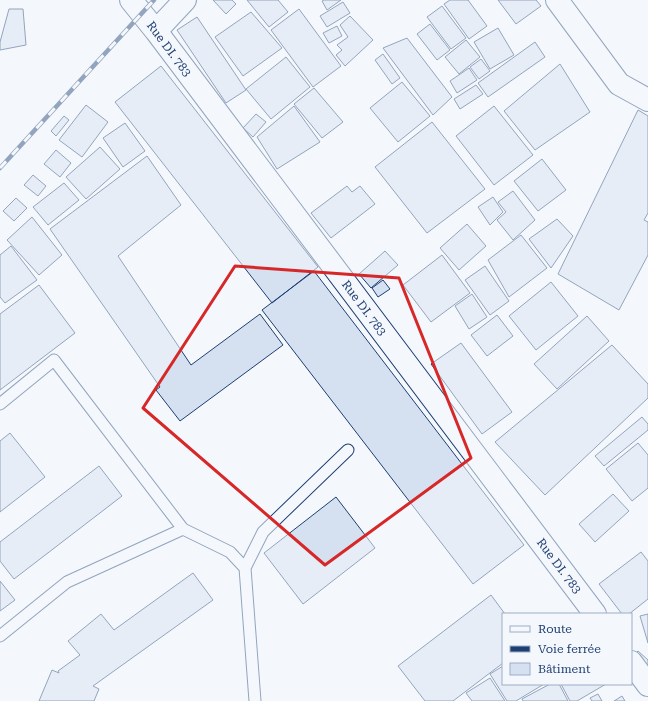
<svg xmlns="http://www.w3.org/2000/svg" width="648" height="701" viewBox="0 0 648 701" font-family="'Roboto Serif',serif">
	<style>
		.building { fill: #d5e0f0; stroke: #1d3f73 }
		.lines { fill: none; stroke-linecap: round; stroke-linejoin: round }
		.lane-casing { stroke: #1d3f73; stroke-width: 13 }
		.street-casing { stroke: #1d3f73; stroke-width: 24 }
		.lane { stroke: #f4f7fb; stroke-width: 11 }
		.street { stroke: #f4f7fb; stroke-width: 22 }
		.rail-casing { stroke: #1d3f73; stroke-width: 4.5 }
		.rail { stroke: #f4f7fb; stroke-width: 3; stroke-dasharray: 9; stroke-linecap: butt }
		.marked { fill: none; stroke: #d62828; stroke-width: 3; stroke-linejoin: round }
		.labels { text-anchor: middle; stroke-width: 3; stroke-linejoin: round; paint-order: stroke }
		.street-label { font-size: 12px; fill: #1d3f73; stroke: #f4f7fb }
	</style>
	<rect width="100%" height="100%" fill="#f4f7fb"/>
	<path class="building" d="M213,0h19l4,4 -10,10z
		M247,0h31l10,12 -19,15z
		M324,0h17l-14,10 -5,-9z
		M450,0h18l19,26 -18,13 -25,-35z
		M498,0h38l5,6 -25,18z
		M343,2l7,11 -23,14 -7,-11z
		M442,6l24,32 -15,11 -24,-32z
		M9,9h14l3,36 -26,5v-8z
		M299,9l42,57 -28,21 -42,-57z
		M251,12l31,36 -39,28 -28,-39z
		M350,16l23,24 -28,26 -9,-11 6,-5 -5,-5 11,-8 -8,-12z
		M197,17l49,73 -20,13 -49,-73z
		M430,24l20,26 -13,10 -20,-26z
		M337,26l5,10 -13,7 -6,-10z
		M498,28l16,27 -24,14 -16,-27z
		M407,38l45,59 -19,18 -50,-67z
		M466,40l14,17 -21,17 -14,-17z
		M535,42l10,15 -57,40 -10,-14z
		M383,54l17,24 -8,6 -17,-24z
		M286,57l24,30 -39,32 -25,-30z
		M481,59l9,12 -11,8 -9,-12z
		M560,64l30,48 -55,38 -31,-39z
		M161,66l157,201 -46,36 -157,-201z
		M469,68l8,12 -20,13 -7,-12z
		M402,82l28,34 -32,26 -28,-34z
		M476,85l7,9 -23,15 -6,-10z
		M314,88l29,34 -21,16 -28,-34z
		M86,105l22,17 -26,35 -23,-17z
		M294,106l26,36 -43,27 -20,-32z
		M494,106l39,49 -39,30 -38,-49z
		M638,110l10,6v97l-4,7 4,2v33l-29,55 -61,-36z
		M256,114l10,8 -13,15 -10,-9z
		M64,116l5,4 -13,16 -5,-5z
		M432,122l53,67 -58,44 -52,-66z
		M125,123l20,28 -22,16 -20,-29z
		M100,147l20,22 -34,30 -20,-22z
		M56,150l15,13 -11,14 -16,-13z
		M147,156l34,49 -63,51 73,109 69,-51 23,31 -103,76 -24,-31 4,-3 -110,-158z
		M542,159l24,31 -28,21 -24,-30z
		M33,175l13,11 -8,10 -14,-11z
		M64,183l15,17 -31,25 -15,-18z
		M347,186l5,6 8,-6 15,18 -44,34 -20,-25z
		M513,191l22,29 -22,20 -16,-20 9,-8 -8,-10z
		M493,197l10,15 -13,13 -12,-18z
		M16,198l11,10 -13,13 -11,-10z
		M32,217l30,38 -23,20 -32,-35z
		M557,219l16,17 -22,32 -22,-29z
		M467,224l19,22 -27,24 -19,-22z
		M521,235l26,33 -38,29 -21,-37z
		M11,246l26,34 -32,23 -5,-6v-42z
		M385,251l13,14 -27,23 -12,-14z
		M442,255l28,38 -39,29 -28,-37z
		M485,266l24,35 -19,14 -25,-35z
		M314,271l210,274 -51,39 -211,-274z
		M383,280l7,9 -12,8 -6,-9z
		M551,282l27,34 -42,34 -27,-34z
		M39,285l36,48 -75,57v-76z
		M472,294l15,23 -18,12 -14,-23z
		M497,315l16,21 -26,20 -16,-21z
		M587,316l22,25 -52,48 -23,-25z
		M461,343l51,69 -30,22 -51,-70z
		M612,345l36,39v14l-103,97 -50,-53z
		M642,417l6,7v6l-44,36 -9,-10z
		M10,433l35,44 -45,35v-71z
		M638,443l10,12v33l-16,13 -26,-32z
		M99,466l23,30 -108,83 -14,-18v-19z
		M613,494l16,17 -34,31 -16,-18z
		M336,497l39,51 -72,56 -39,-51z
		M641,552l7,9v38l-19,15h-7l-23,-30z
		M193,573l20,27 -120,86 6,3 -5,12h-55l13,-31 7,3 -1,-2 22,-16 -12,-14 33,-27 13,16z
		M0,581l15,19 -15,11z
		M491,595l14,19h-2v49l-50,38h-28l-27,-35z
		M648,614v29l-8,-27z
		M638,651l10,9v11l-17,-13z
		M503,666v18h41l-28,17h-9l-17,-27z
		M490,678l15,23h-33l-6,-8z
		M550,684h9l9,17h-45l-1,-2z
		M561,684h45l-29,17h-7z
		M598,694l4,7h-10l-2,-3z
		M622,696l3,5h-11z"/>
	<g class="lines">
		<g class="lane-casing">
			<path id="lane" d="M0,404l54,-44 129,169
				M245,568l18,-36 85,-82
				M0,636l67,-54 116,-53 47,23 15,16 10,133"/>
		</g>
		<g class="street-casing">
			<path id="street" d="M131,0l25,31 439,583
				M557,0l62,84 29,16
				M156,31l29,-31
				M631,662l17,23"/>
		</g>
		<use href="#lane" class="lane"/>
		<use href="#street" class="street"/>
		<g class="rail-casing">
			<path id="rail" d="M0,168l154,-168"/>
		</g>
		<use href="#rail" class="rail"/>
	</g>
	<path d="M0 0H648V701H0ZM235,266l164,12 72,180 -146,107 -182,-157z" fill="#f4f7fb" fill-opacity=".55" fill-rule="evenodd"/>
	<path class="marked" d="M235,266l164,12 72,180 -146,107 -182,-157z"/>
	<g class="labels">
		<g class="street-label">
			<text transform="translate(169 49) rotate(53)" y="4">Rue DI. 783</text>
			<text transform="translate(364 308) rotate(53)" y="4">Rue DI. 783</text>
			<text transform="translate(559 566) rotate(53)" y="4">Rue DI. 783</text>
		</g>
	</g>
	<rect x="502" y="613" width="130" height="72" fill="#f4f7fb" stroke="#9eadc5"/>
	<rect x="510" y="626" width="20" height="6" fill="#f4f7fb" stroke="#9eadc5"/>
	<text x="538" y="633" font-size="12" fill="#1d3f73">Route</text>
	<rect x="510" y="646" width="20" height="6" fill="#1d3f73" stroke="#9eadc5"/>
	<text x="538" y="653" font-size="12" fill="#1d3f73">Voie ferrée</text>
	<rect x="510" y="663" width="20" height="12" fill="#d5e0f0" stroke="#9eadc5"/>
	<text x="538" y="673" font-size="12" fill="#1d3f73">Bâtiment</text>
</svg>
